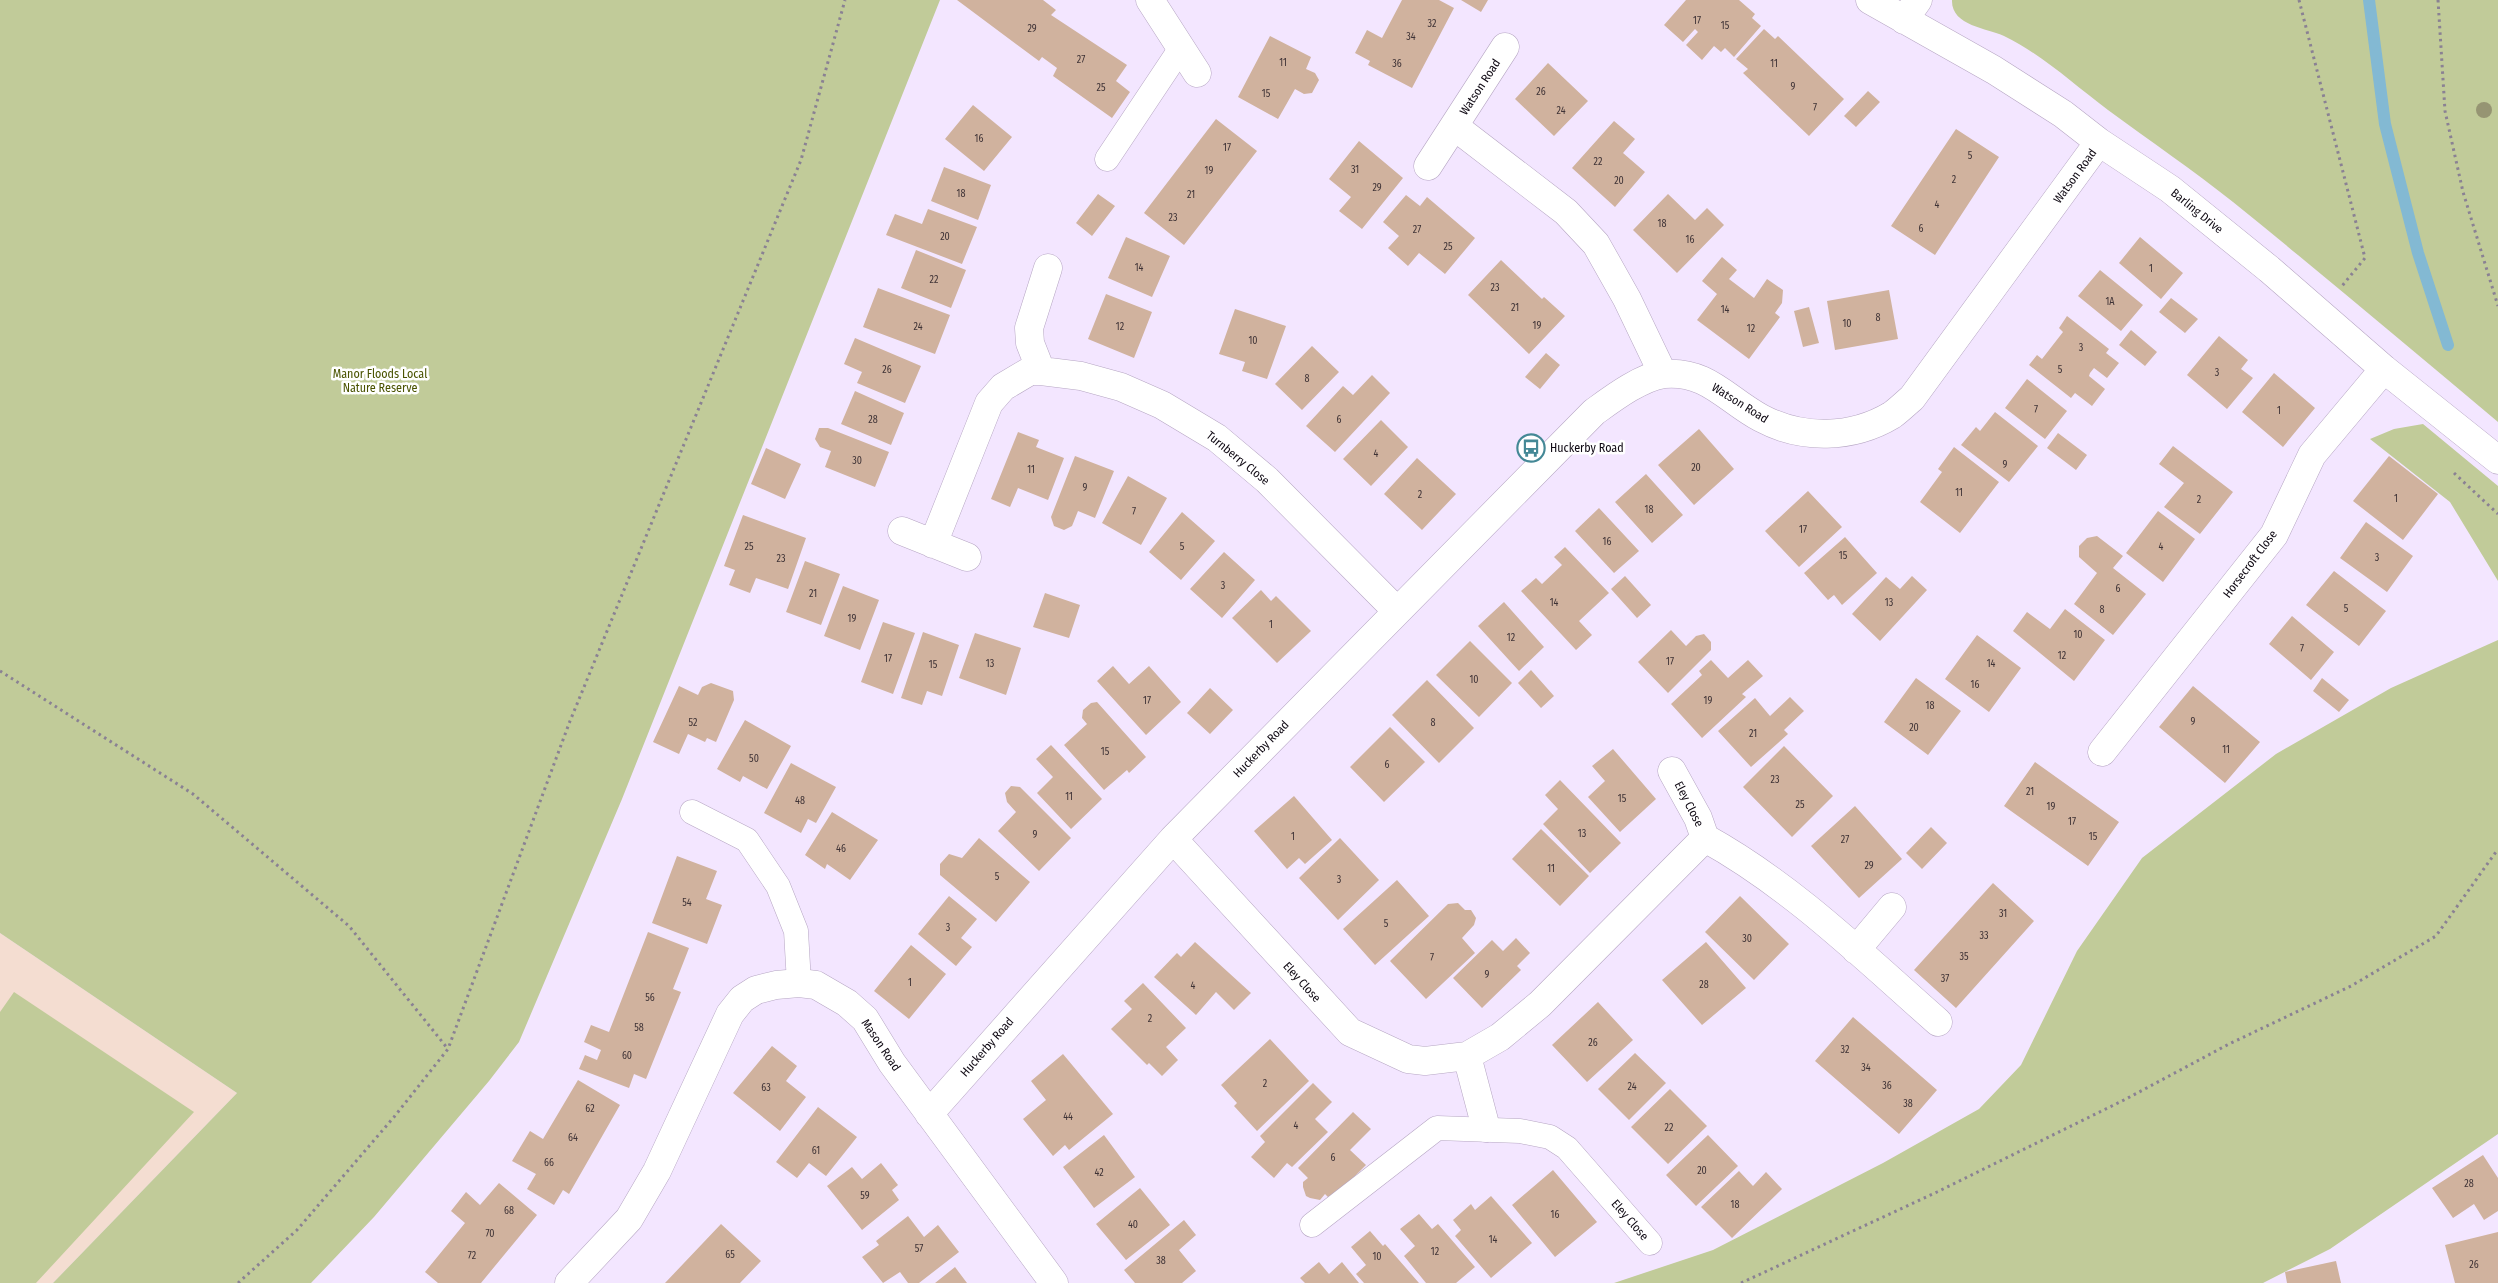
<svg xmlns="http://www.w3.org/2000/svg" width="2498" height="1283" viewBox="0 0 2498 1283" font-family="'Fira Sans Condensed',sans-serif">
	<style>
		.industrial { fill: #f4ddd1 }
		.green { fill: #c1cb99 }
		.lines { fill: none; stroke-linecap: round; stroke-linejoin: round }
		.stream { stroke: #83b9d3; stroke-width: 12 }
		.building { fill: #d0b29e }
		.lane-casing { stroke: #b6a6c3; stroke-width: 25 }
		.street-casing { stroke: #b6a6c3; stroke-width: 29 }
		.path { stroke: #8a8193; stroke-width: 3; stroke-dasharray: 2.5 4; stroke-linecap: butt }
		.lane { stroke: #fff; stroke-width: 24 }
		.street { stroke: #fff; stroke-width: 28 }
		.tree { fill: #969573 }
		.labels { text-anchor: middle; stroke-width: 5; stroke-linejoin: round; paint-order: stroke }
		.number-label { font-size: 10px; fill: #3f3336 }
		.street-label { font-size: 12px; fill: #0f0913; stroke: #fff }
		.park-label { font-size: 12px; fill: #4a5300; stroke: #fff }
		.poi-label { font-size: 12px; fill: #0f0913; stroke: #fff; text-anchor: start }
	</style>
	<rect width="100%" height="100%" fill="#f3e6ff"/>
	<path class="industrial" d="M0,933l237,160 -184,190h-53z"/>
	<path class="green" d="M0,0h940l-318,799 -103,243 -30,39 -115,136 -63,66h-258l184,-190 -237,-160z
		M1952,0h546v422c-88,-74 -176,-148 -265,-220 -40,-32 -83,-61 -125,-92 -35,-26 -65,-55 -104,-74 -17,-8 -53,-10 -52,-36z
		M2423,424l75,62v95l-48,-79 -80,-63 24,-10z
		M2498,640v494l-168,115 -67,34h-649l99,-33 170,-87 96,-54 42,-44 56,-114 65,-93 134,-104 115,-66z
		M14,992l180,120 -158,171h-36v-271z"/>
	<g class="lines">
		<path class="stream" d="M2369,0l16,124 33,129 30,92"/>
	</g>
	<path class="building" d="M957,0h86l13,10 -5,5 76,50 -11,16 14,11 -18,26 -59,-42 4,-8 -15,-11 -3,4z
		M1402,0h37l15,8 -42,80 -44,-23 2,-4 -15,-8 12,-23 15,8z
		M1461,0h27l-7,12z
		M1686,0h53l16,14 -3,4 9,8 -27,31 -9,-9 -4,4 -7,-6 -12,14 -16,-15 12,-13 -3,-3 -12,13 -19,-17z
		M1764,29l11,10 3,-3 66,63 -35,37 -66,-63 5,-4 -12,-10z
		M1270,36l41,21 -5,12 9,4 4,7 -7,13 -8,1 -9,-5 -17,30 -40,-22z
		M1548,63l40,38 -34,35 -39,-37z
		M1868,91l12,11 -24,25 -12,-11z
		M973,105l39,32 -28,34 -39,-32z
		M1216,119l41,32 -73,94 -40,-32z
		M1614,121l21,18 -12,14 22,19 -30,35 -43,-39z
		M1956,129l43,28 -64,98 -44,-29z
		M1359,141l44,37 -41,51 -23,-18 12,-14 -22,-18z
		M944,167l47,18 -13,35 -47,-19z
		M1098,194l17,12 -23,30 -16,-13z
		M1668,194l27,26 12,-12 17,17 -47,48 -44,-43z
		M1406,195l14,11 7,-9 48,41 -30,36 -26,-21 -11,13 -20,-18 11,-12 -16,-14z
		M928,209l49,18 -15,37 -76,-29 9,-21 27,10z
		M1126,237l44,19 -18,41 -44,-19z
		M2140,237l43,36 -22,26 -42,-36z
		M916,250l50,20 -15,38 -50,-20z
		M1722,257l15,13 -8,9 25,19 13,-19 16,11 -1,13 -7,10 5,4 -31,42 -52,-39 20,-26 -15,-13z
		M1501,260l41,39 2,-2 21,19 -36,38 -61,-59z
		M2100,270l43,35 -22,26 -43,-35z
		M878,288l72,27 -15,39 -72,-27z
		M1889,290l9,49 -63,11 -8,-49z
		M1106,294l46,18 -18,46 -46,-19z
		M2171,298l27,21 -13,14 -26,-21z
		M1809,307l10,36 -16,4 -9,-36z
		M1235,309l51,17 -19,53 -25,-8 3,-9 -26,-8z
		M2067,316l42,33 -3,4 13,10 -12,15 -13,-10 -4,5 -1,3 16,13 -13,17 -17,-13 -4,5 -42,-33 8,-10 5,4 21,-27 -4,-4z
		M2131,330l26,22 -12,14 -26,-21z
		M2219,336l29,24 -7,9 12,9 -26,31 -40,-34z
		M855,338l66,28 -16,37 -48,-20 5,-11 -18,-8z
		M1312,346l27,26 -37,38 -27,-26z
		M1546,353l14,12 -20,24 -15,-12z
		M2274,373l41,35 -32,39 -41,-35z
		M1372,375l18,18 -55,59 -29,-26 37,-40 10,9z
		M2027,379l40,32 -22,28 -40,-31z
		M855,391l49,22 -13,32 -50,-21z
		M1995,412l43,34 -29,36 -48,-37 15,-18 4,4z
		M1381,420l27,27 -37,39 -28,-27z
		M819,428h9l61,24 -14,35 -50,-20 6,-16 -11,-4 -5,-8z
		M1699,429l35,40 -40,36 -36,-40z
		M1018,432l21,8 -3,7 28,11 -16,42 -30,-12 -8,19 -19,-8z
		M2058,433l29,22 -11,15 -29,-22z
		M2173,446l60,46 -33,42 -36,-27 20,-24 -25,-19z
		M1954,447l45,35 -39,51 -40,-31 22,-30 -4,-3z
		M766,448l35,16 -16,35 -34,-15z
		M1075,456l39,15 -19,47 -17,-7 -6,15 -8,4 -10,-4 -3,-9z
		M2389,456l49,38 -35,46 -50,-39z
		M1417,458l39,36 -34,36 -38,-36z
		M1646,474l37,41 -31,28 -37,-41z
		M1128,476l39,22 -26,47 -39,-22z
		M1808,491l34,36 -43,40 -34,-36z
		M1599,508l40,43 -25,22 -39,-42z
		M2158,511l37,28 -32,43 -37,-29z
		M1182,512l33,29 -34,39 -32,-28z
		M743,515l63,23 -18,51 -32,-11 -6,15 -21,-8 6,-15 -11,-4z
		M2366,522l47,34 -26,36 -47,-34z
		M2097,536l26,20 -10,12 33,26 -33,41 -39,-31 23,-31 -18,-16v-11l8,-8z
		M1845,537l32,36 -35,32 -8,-10 -6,5 -24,-27z
		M1565,547l44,46 -30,28 13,14 -16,15 -55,-59 15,-13 6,6 20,-19 -8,-8z
		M1224,552l31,28 -33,38 -32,-29z
		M805,561l35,13 -19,51 -35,-13z
		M2334,571l52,40 -27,35 -53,-41z
		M1625,576l26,29 -14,13 -26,-29z
		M1912,576l15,14 -47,51 -28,-27 34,-37 14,12z
		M843,586l36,14 -19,50 -36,-14z
		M1261,590l10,11 5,-5 35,35 -34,32 -45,-45z
		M1045,593l35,12 -11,33 -36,-11z
		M1504,602l40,45 -25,24 -41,-45z
		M2065,609l40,31 -31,41 -61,-50 14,-19 23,17z
		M2292,616l42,36 -23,28 -42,-36z
		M883,622l32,11 -22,61 -32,-12z
		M1671,630l15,16 10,-10 8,-2 7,8v8l-43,43 -30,-31z
		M923,632l36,13 -17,51 -15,-5 -5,14 -21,-7z
		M975,633l46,15 -15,47 -47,-17z
		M1977,635l44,33 -32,44 -44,-33z
		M1470,641l42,42 -33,34 -43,-42z
		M1711,660l17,18 20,-18 15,16 -21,18 4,3 -44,41 -31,-34 31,-29 -3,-4z
		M1113,666l16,18 20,-18 32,36 -35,33 -49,-54z
		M1531,670l23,26 -13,12 -23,-25z
		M1916,678l45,33 -33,44 -44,-33z
		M2322,678l27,22 -10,12 -26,-21z
		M1427,680l47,48 -35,35 -47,-48z
		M711,683l22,8 1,9 -18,42 -9,-4 -2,4 -17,-8 -9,20 -26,-12 26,-56 19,9 4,-8z
		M2193,686l67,56 -35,41 -66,-56z
		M1210,688l23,22 -23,24 -23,-21z
		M1790,697l14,14 -20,19 4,4 -37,33 -33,-36 37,-33 15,18z
		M1097,702l49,55 -17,16 -2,-3 -23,20 -40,-45 23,-21 -5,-6 1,-8 8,-7z
		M745,720l46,26 -24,43 -24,-13 -3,6 -23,-13z
		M1390,727l35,35 -41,40 -34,-35z
		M1051,745l51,54 -31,30 -34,-36 16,-16 -17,-18z
		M1784,746l49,50 -41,41 -49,-50z
		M1613,749l43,50 -36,33 -32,-35 17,-16 -13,-15z
		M2035,762l84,60 -31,44 -84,-60z
		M791,763l45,24 -20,36 -8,-4 -7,14 -37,-20z
		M1560,780l61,63 -31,30 -47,-49 15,-15 -13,-14z
		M1011,786l9,1 51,51 -32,33 -41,-40 18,-19 -9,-10 -2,-9z
		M1294,796l38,44 -27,24 -6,-6 -12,11 -33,-38z
		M1855,806l47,53 -43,39 -48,-52z
		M832,812l46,28 -28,40 -23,-16 -2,5 -20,-14z
		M1931,827l16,16 -25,26 -16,-16z
		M1541,829l48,47 -29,30 -48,-47z
		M979,838l51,44 -34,40 -56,-47v-11l9,-10 13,4z
		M1340,838l39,42 -41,40 -39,-42z
		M677,856l40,15 -11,28 16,6 -15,39 -55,-21z
		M1397,880l32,36 -54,49 -32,-36z
		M1993,883l41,38 -78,87 -42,-38z
		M949,896l28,23 -16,19 11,9 -16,19 -38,-32z
		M1740,896l49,48 -35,36 -49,-48z
		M1458,903l7,7h6l5,8 -2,7 -12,13 13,15 -49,46 -36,-38 58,-57z
		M648,932l41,16 -16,41 8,3 -35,87 -12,-5 -5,14 -50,-19 6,-14 12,5 4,-10 -17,-8 7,-17 18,7z
		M1516,938l14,15 -13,13 4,4 -39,38 -29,-30 39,-38 11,11z
		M1195,942l56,51 -17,17 -18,-18 -20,23 -42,-38 23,-24 4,4z
		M1706,942l40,46 -44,37 -40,-45z
		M911,945l35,29 -37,45 -35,-28z
		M1143,983l43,45 -20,19 12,13 -16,16 -13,-13 -2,2 -36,-36 21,-20 -8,-8z
		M1598,1002l35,38 -46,42 -35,-37z
		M1853,1017l84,73 -38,44 -84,-73z
		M1270,1039l39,42 -52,50 -23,-25 3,-3 -16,-18z
		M772,1046l25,20 -11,15 20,16 -26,34 -47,-38z
		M1635,1053l31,30 -37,37 -31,-31z
		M1063,1054l50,60 -44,36 -4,-5 -12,11 -30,-37 23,-19 -15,-19z
		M578,1080l42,25 -51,89 -6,-4 -9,15 -27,-16 9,-15 -24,-13 18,-30 13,8z
		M1313,1083l19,19 -17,17 13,13 -36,35 -5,-4 -13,15 -23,-21 14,-15 -5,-6z
		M1670,1089l37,37 -39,38 -37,-37z
		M818,1107l39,30 -31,39 -17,-13 -12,15 -21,-16z
		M1353,1112l18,17 -21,21 16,15 -35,35 -6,-6 -5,6 -10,-2 -4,-2 -3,-9v-5l5,-4 -10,-10z
		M1104,1135l31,42 -41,31 -31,-41z
		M1708,1135l30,31 -42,40 -30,-31z
		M2483,1155l15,23v33l-14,9 -10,-16 -21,14 -21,-30z
		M881,1163l17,22 -6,5 7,10 -37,30 -35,-44 25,-19 10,12z
		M1553,1170l44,52 -42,35 -43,-52z
		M1739,1171l14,15 13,-14 16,17 -50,49 -31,-31z
		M499,1183l38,32 -56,68h-43l-13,-11 40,-49 -14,-12 15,-19 14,13z
		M1140,1188l30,37 -44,35 -30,-36z
		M1491,1196l41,47 -41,35 -36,-42 6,-6 -8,-10 18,-16 4,6z
		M1419,1214l13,15 6,-5 37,43 -19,16h-30l-22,-27 11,-10 -15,-17z
		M908,1216l16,21 14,-12 21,27 -40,31h-11l-8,-11 -17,11 -21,-26 17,-12 -3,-4z
		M1184,1220l12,15 -17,15 17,21 -14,12h-47l-11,-13z
		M721,1224l40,37 -21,22h-75z
		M1370,1231l13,15 2,-2 34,39h-55l-8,-9 10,-9 -15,-18z
		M2498,1232v51h-43l-10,-38z
		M2336,1261l5,22h-54l-2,-11z
		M1319,1262l10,12 13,-12 17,21h-54l-5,-5z
		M955,1267l12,16h-32z"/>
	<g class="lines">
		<g class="lane-casing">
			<path id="lane" d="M1107,159l74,-111
				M692,812l55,28 31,46 18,45 3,52
				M1312,1225l125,-97 83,3 30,6 17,11 83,95"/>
		</g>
		<g class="street-casing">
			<path id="street" d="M1150,0l47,73
				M1870,0l124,70 69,44 36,28 71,47 99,80 115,100 114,91
				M1904,20l14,-20
				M1454,126l112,86 30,32 31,55 36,75
				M1428,166l77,-119
				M1041,371l-11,-28 -1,-15 19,-60
				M902,531l65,26
				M933,544l56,-141 14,-16 27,-16h11l40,5 40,11 41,18 55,33 50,42 130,131
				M2102,752l172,-217 38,-80 72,-86
				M1672,771l26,47 7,20c87,48 159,119 233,184
				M1173,839l177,193 58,27 17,2 42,-5 33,-19 40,-33 165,-166
				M1856,950l36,-43
				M1467,1056l19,72
				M929,1114l244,-275 421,-427c18,-13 47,-35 70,-38 43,-4 63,26 97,44 41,22 91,21 131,-3 7,-5 14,-12 20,-17l187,-256
				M569,1283l60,-64 28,-48 73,-157 12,-15 14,-9 20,-5 23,-2 17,2 31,18 18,16 27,44 162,220"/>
		</g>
		<path class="path" d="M2299,0l66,258 -23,28
			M2438,0l7,111 18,81 35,114
			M2454,473l44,41
			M0,671l193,123 156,132 99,123
			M238,1283l59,-53 97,-113 54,-68 122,-328 231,-561 44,-160
			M1741,1283l196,-91 189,-93 103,-55 122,-58 85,-50 62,-87"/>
		<use href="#lane" class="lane"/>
		<use href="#street" class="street"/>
	</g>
	<circle class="tree" cx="2484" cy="110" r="8"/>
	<defs>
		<g id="bus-ring" transform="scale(1.4375)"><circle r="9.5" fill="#fff" stroke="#448896" stroke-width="1.5"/><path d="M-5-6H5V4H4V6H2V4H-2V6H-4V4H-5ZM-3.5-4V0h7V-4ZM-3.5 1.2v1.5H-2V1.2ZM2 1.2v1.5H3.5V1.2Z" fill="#448896"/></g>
	</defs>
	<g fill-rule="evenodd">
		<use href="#bus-ring" x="1531" y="448"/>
	</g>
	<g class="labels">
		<g class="number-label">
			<text x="1697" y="24">17</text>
			<text x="1432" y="27">32</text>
			<text x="1725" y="29">15</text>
			<text x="1032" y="32">29</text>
			<text x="1411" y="40">34</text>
			<text x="1081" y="63">27</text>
			<text x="1283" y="66">11</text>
			<text x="1397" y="67">36</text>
			<text x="1774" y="67">11</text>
			<text x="1793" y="90">9</text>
			<text x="1101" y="91">25</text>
			<text x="1541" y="95">26</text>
			<text x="1266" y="97">15</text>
			<text x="1815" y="111">7</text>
			<text x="1561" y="114">24</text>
			<text x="979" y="142">16</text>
			<text x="1227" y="151">17</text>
			<text x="1970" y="159">5</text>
			<text x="1598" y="165">22</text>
			<text x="1355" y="173">31</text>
			<text x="1209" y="174">19</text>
			<text x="1954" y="183">2</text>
			<text x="1619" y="184">20</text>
			<text x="1377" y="191">29</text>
			<text x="961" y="197">18</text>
			<text x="1191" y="198">21</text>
			<text x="1937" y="208">4</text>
			<text x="1173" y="221">23</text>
			<text x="1662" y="227">18</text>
			<text x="1921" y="232">6</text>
			<text x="1417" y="233">27</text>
			<text x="945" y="240">20</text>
			<text x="1690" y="243">16</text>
			<text x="1448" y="250">25</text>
			<text x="1139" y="271">14</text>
			<text x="2151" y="272">1</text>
			<text x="934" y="283">22</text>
			<text x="1495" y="291">23</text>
			<text x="2110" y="305">1A</text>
			<text x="1515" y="311">21</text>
			<text x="1725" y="313">14</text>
			<text x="1878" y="321">8</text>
			<text x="1847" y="327">10</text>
			<text x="1537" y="329">19</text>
			<text x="918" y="330">24</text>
			<text x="1120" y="330">12</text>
			<text x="1751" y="332">12</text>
			<text x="1253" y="344">10</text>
			<text x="2081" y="351">3</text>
			<text x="887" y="373">26</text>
			<text x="2060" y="373">5</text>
			<text x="2217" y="376">3</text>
			<text x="1307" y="382">8</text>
			<text x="2036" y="413">7</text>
			<text x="2279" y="414">1</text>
			<text x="873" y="423">28</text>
			<text x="1339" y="423">6</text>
			<text x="1376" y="457">4</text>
			<text x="857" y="464">30</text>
			<text x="2005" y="468">9</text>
			<text x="1696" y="471">20</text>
			<text x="1031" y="473">11</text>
			<text x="1085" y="491">9</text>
			<text x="1959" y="496">11</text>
			<text x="1420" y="498">2</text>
			<text x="2396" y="502">1</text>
			<text x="2199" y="503">2</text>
			<text x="1649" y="513">18</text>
			<text x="1134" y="515">7</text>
			<text x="1803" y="533">17</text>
			<text x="1607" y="545">16</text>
			<text x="749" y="550">25</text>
			<text x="1182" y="550">5</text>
			<text x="2161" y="550">4</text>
			<text x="1843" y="559">15</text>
			<text x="2377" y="561">3</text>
			<text x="781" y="562">23</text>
			<text x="1223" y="589">3</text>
			<text x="2118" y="592">6</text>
			<text x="813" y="597">21</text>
			<text x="1554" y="606">14</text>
			<text x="1889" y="606">13</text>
			<text x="2346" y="612">5</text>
			<text x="2102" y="613">8</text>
			<text x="852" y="622">19</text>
			<text x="1271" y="628">1</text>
			<text x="2078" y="638">10</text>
			<text x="1511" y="641">12</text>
			<text x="2302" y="652">7</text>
			<text x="2062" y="659">12</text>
			<text x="888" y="662">17</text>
			<text x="1670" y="665">17</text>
			<text x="990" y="667">13</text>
			<text x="1991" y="667">14</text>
			<text x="933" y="668">15</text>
			<text x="1474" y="683">10</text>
			<text x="1975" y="688">16</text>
			<text x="1147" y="704">17</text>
			<text x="1708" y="704">19</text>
			<text x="1930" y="709">18</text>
			<text x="2193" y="725">9</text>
			<text x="693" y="726">52</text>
			<text x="1433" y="726">8</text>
			<text x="1914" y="731">20</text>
			<text x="1753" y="737">21</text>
			<text x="2226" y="753">11</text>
			<text x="1105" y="755">15</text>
			<text x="754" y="762">50</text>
			<text x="1387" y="768">6</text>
			<text x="1775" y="783">23</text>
			<text x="2030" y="795">21</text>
			<text x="1069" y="800">11</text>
			<text x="1622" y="802">15</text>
			<text x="800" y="804">48</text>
			<text x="1800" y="808">25</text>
			<text x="2051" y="810">19</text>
			<text x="2072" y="825">17</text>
			<text x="1582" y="837">13</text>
			<text x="1035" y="838">9</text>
			<text x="1293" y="840">1</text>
			<text x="2093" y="840">15</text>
			<text x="1845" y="843">27</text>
			<text x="841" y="852">46</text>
			<text x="1869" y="869">29</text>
			<text x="1551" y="872">11</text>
			<text x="997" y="880">5</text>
			<text x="1339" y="883">3</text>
			<text x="687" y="906">54</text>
			<text x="2003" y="917">31</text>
			<text x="1386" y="927">5</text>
			<text x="948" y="931">3</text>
			<text x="1984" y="939">33</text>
			<text x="1747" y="942">30</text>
			<text x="1964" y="960">35</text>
			<text x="1432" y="961">7</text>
			<text x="1487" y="978">9</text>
			<text x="1945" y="982">37</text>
			<text x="910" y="986">1</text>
			<text x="1704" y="988">28</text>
			<text x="1193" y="989">4</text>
			<text x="650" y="1001">56</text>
			<text x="1150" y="1022">2</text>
			<text x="639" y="1031">58</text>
			<text x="1593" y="1046">26</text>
			<text x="1845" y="1053">32</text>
			<text x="627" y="1059">60</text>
			<text x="1866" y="1071">34</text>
			<text x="1265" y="1087">2</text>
			<text x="1887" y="1089">36</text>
			<text x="1632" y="1090">24</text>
			<text x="766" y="1091">63</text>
			<text x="1908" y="1107">38</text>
			<text x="590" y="1112">62</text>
			<text x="1068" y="1120">44</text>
			<text x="1296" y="1129">4</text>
			<text x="1669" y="1131">22</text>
			<text x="573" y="1141">64</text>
			<text x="816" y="1154">61</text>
			<text x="1333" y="1161">6</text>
			<text x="549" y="1166">66</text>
			<text x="1702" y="1174">20</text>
			<text x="1099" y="1176">42</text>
			<text x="2469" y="1187">28</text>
			<text x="865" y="1199">59</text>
			<text x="1735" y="1208">18</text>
			<text x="509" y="1214">68</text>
			<text x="1555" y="1218">16</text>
			<text x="1133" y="1228">40</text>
			<text x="490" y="1237">70</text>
			<text x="1493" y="1243">14</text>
			<text x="919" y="1252">57</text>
			<text x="1435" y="1255">12</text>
			<text x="730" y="1258">65</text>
			<text x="472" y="1259">72</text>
			<text x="1377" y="1260">10</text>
			<text x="1161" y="1264">38</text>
			<text x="2474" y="1268">26</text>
		</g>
		<g class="street-label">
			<text transform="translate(1480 87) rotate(-57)" y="4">Watson Road</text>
			<text transform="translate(2075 176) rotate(-54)" y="4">Watson Road</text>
			<text transform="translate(2197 211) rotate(39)" y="4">Barling Drive</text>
			<text transform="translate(1740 403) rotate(32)" y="4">Watson Road</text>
			<text transform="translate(1238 458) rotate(39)" y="4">Turnberry Close</text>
			<text transform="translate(2250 564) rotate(-53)" y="4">Horsecroft Close</text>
			<text transform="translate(1261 749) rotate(-46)" y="4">Huckerby Road</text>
			<text transform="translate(1689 804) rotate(63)" y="4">Eley Close</text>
			<text transform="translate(1302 982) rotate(48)" y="4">Eley Close</text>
			<text transform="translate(881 1045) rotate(56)" y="4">Mason Road</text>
			<text transform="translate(987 1047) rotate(-49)" y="4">Huckerby Road</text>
			<text transform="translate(1630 1220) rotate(49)" y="4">Eley Close</text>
		</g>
		<g class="park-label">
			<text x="380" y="378">Manor Floods Local<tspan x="380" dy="14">Nature Reserve</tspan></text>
		</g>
		<g class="poi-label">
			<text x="1550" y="452">Huckerby Road</text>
		</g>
	</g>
</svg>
